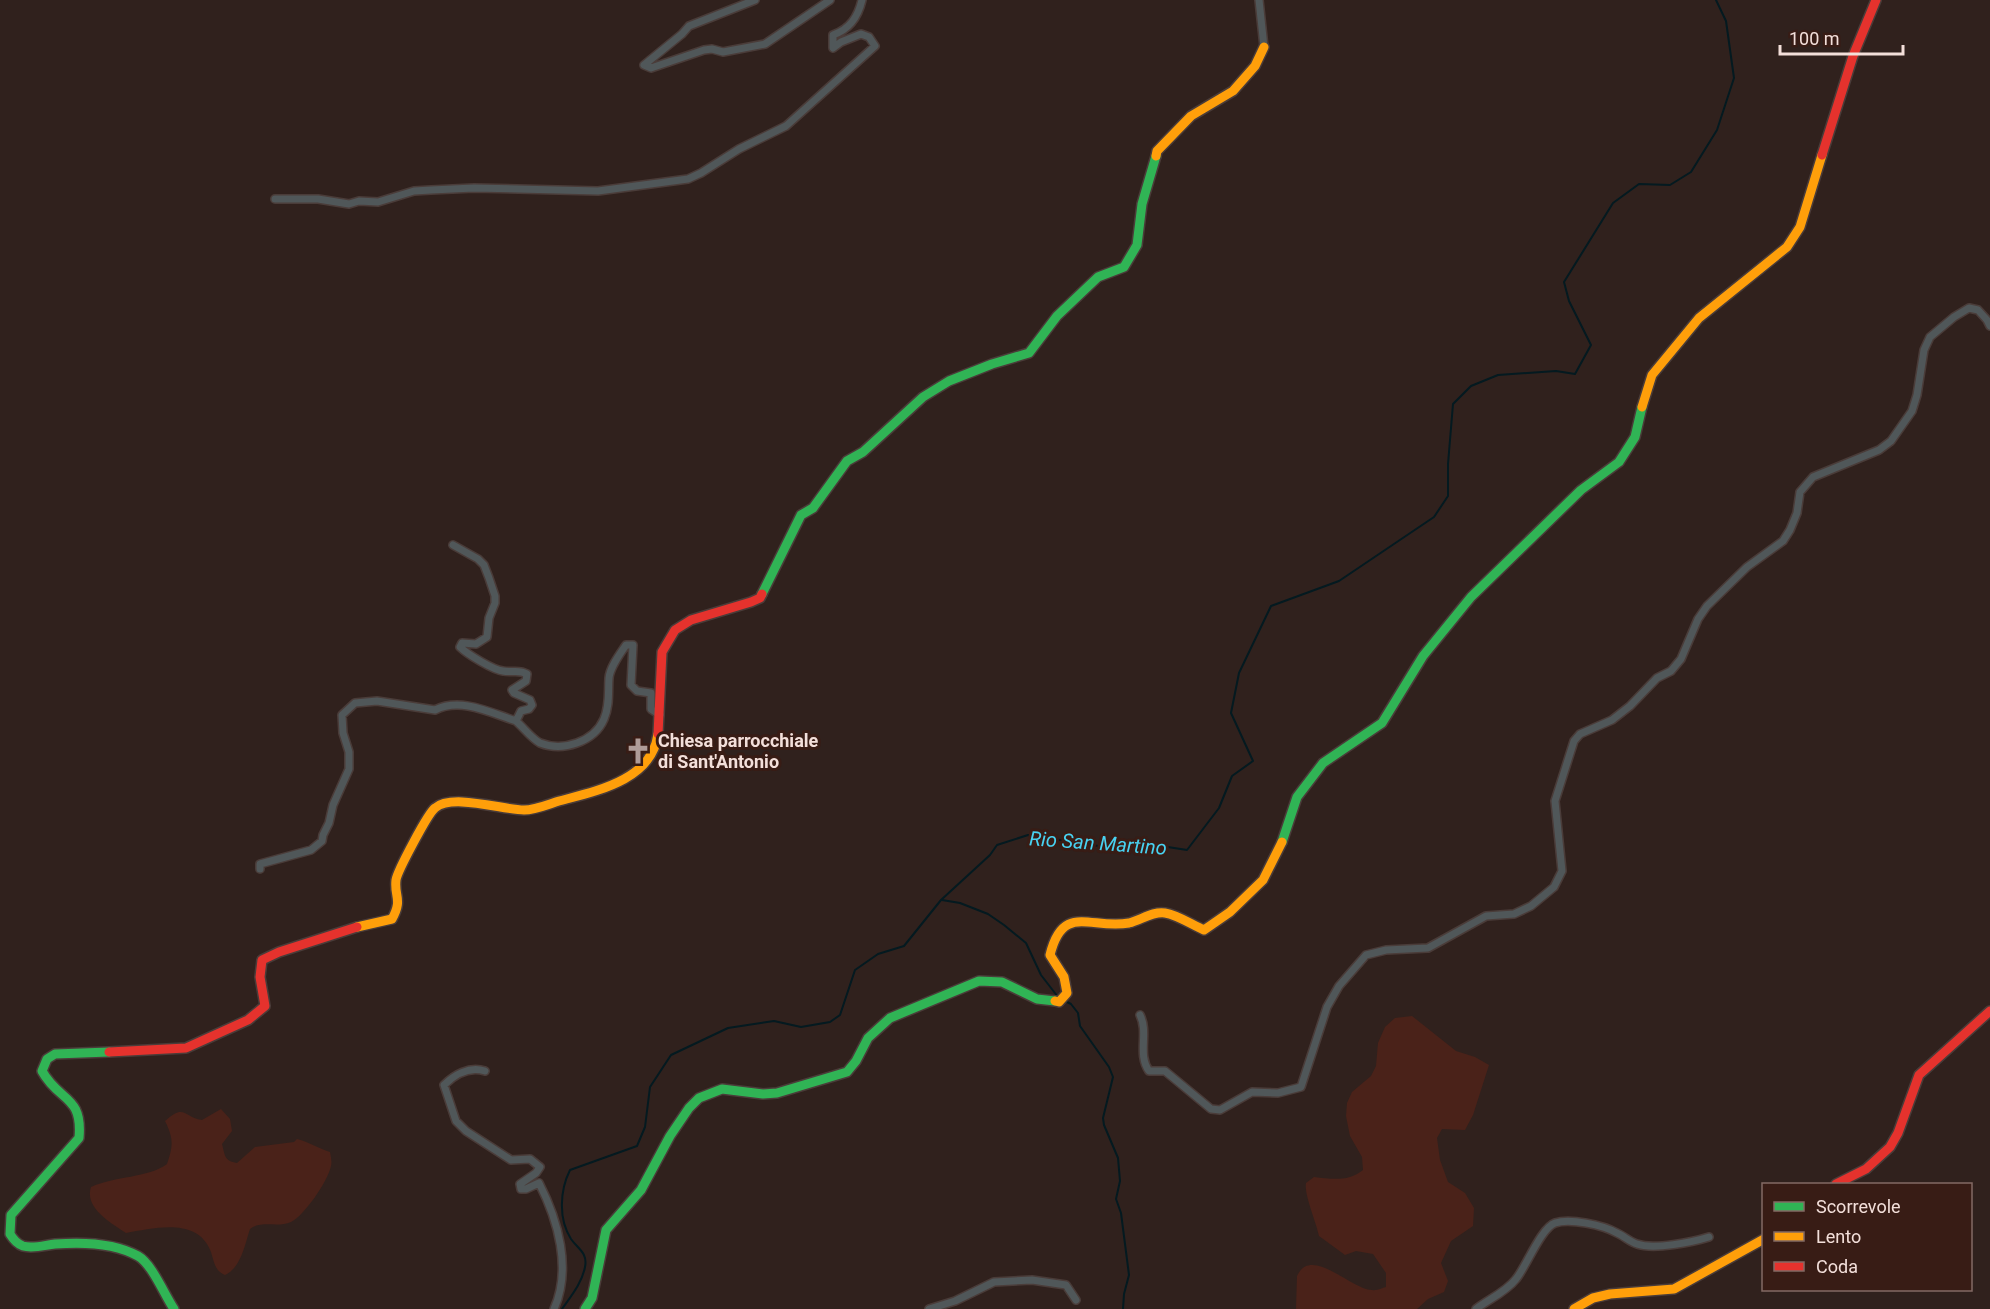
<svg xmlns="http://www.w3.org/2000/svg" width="1990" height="1309" viewBox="0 0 1990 1309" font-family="Roboto,sans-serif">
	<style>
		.green { fill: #4a2219 }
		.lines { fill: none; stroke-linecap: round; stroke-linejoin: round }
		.stream { stroke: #041a20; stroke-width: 2 }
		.street-casing { stroke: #4a3c39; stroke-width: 10 }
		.fast-casing { stroke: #4a3c39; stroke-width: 12 }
		.slow-casing { stroke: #4a3c39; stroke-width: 12 }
		.jam-casing { stroke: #4a3c39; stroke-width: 12 }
		.street { stroke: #505759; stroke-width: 7 }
		.fast { stroke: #30b455; stroke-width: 9 }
		.slow { stroke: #ff9f0a; stroke-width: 9 }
		.jam { stroke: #e5322d; stroke-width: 9 }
		.labels { text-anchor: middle; stroke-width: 6; stroke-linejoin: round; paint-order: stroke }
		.poi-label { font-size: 18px; font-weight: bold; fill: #f3dfda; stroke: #381c15; text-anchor: start }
		.water-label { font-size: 20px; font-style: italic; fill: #48d2f1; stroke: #381c15 }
	</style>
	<rect width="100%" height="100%" fill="#30211d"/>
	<path class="green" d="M1412,1016l44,35 19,6 14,8 -16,50 -8,15 -23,-1 -5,9 3,22 8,22 17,11 9,15 -1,18 -22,15 -10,22 7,18 -4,11 -16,7 -11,10h-121l1,-33c14,-31 55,14 75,14 5,1 10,-2 14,-3v-14l-13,-19 -17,-3 -11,4 -26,-19c-3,-15 -15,-41 -13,-53l8,-6c17,2 35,5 49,-7l-1,-13 -12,-21 -4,-20 1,-13 5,-11 19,-16 5,-10 2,-23 7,-16 10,-9z
		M221,1109l9,10 2,12 -10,13c3,11 2,17 15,19l18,-16 39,-5 3,-3c12,3 21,9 33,13 1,5 2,10 1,14 -3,15 -27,50 -40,56 -13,6 -30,-2 -41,7 -5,15 -9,39 -25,46 -10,-4 -11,-13 -14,-23 -13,-35 -56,-24 -85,-19 -15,-10 -42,-25 -35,-46 24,-11 57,-9 76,-23 6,-18 7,-25 -2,-43 20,-18 18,-4 37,-1z"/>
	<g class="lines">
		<path class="stream" d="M942,900l18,3 28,11 16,11 22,18 15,32 17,22
			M1063,1000l8,4 7,9 2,13 29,41 4,10 -10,41 1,7 14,33 2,23 -4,18 5,14 8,62 -5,19 -1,15
			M562,1309c9,-13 20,-26 23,-42 3,-14 -7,-18 -14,-28 -13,-20 -11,-49 -1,-69l67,-24 8,-19 5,-40 21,-32 57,-27 46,-7 27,6 29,-5 10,-7 15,-45 23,-16 26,-8 37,-46 49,-45 7,-10 31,-10 83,13 44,-3 32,5 32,-42 13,-32 21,-15 -22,-48 8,-40 32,-67 68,-25 95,-64 14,-21v-32l5,-60 18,-18 27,-11 58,-4 19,3 16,-29 -22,-44 -5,-19 49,-79 26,-19 31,1 21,-13 26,-42 17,-52 -8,-57 -10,-21"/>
		<g class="street-casing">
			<path id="street" d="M755,0l-66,26 -7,8 -38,31 7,3 53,-18 8,-1 11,3 42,-8 65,-44
				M1259,0l5,47
				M275,199h43l31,5 10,-3 19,1 36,-11 17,-1 43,-2 124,3 90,-12 13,-6 38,-24 47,-23 89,-80 -6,-9 -8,-3 -20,8 -8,6v-13c17,-6 25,-18 29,-35
				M453,545l25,14 6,6 5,13 6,18v7l-6,15 -2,19 -11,7 -14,-1 -2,4c7,7 33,23 43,24 8,2 16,-2 24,3l-1,7 -14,9 2,3 16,7 2,5 -3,4 -8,2 -5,10c7,6 16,18 24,22 23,9 54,-1 64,-24 6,-14 4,-27 5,-41 1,-11 11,-24 17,-33h7l-2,40 6,6 14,2v16l9,6
				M260,869v-5l51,-14 11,-9 1,-6 6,-12 4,-18 16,-36v-17l-6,-19 -1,-18 13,-12 22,-2 58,9c26,-13 56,3 81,11
				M1140,1015c9,18 -3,39 9,56h16l46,38 9,1 32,-18 26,1 23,-6 26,-80 12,-21 27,-31 20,-5 42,-2 58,-32 28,-2 17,-8 23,-19 8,-16 -7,-70 19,-60 6,-7 32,-14 18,-14 27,-28 14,-7 10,-12 17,-40 9,-13 40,-39 36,-26 7,-11 7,-17 3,-21 13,-15 66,-27 12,-9 21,-30 5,-16 7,-45 6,-13 24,-20 15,-9 9,2 9,10 3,6
				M485,1071c-16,-5 -31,4 -41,14l12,36 10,10 45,29 19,-1 10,8 -4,6 -16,11 1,5h5l13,-6c19,37 33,86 15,126
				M929,1309l26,-8 39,-19 38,-2 34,5 10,15
				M1476,1309c13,-10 30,-17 40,-30 10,-12 25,-51 39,-56 15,-5 48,2 62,10 7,3 13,9 20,11 17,6 56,-2 72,-7"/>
		</g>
		<g class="fast-casing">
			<path id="fast" d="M762,594l39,-79 12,-7 34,-47 16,-9 60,-55 26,-16 43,-17 37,-11 28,-37 41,-39 26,-10 13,-22 5,-41 14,-48
				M1282,842l15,-45 26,-34 59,-40 41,-67 48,-59 110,-107 38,-28 16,-25 7,-30
				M109,1052l-54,2 -8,5 -5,12c17,31 41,24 37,67l-68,77 -1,19c3,5 7,10 13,12 10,3 22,-1 32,-2 26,-2 60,-1 83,12 14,8 26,38 36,53
				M585,1309l7,-11 14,-68 35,-40 29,-54 19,-28 10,-10 23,-9 41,5 14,-1 70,-21 9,-11 12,-23 22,-20 89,-37 23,1 35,17 18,2"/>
		</g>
		<g class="slow-casing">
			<path id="slow" d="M1156,156l1,-5 34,-35 42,-25 22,-25 9,-19
				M1642,407l10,-32 47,-57 88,-71 13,-20 22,-72
				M357,927l35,-8c11,-20 2,-22 4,-39 1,-8 32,-67 39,-72 17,-15 68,2 89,2 11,0 25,-6 35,-9 38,-10 93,-21 99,-67
				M1055,1001l4,1 8,-9 -3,-16 -14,-22c13,-53 41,-25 79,-32 12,-3 24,-12 36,-10 13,2 27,12 39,17l26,-18 33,-32 19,-38
				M1574,1309l19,-11 17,-4 64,-5 90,-50"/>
		</g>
		<g class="jam-casing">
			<path id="jam" d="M1822,155l31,-99 23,-56
				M658,734l4,-82 13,-22 16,-10 60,-18 9,-4 2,-4
				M109,1052l77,-4 62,-28 17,-14 -5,-29 2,-17 17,-8 78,-25
				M1836,1184l30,-15 24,-22 8,-14 21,-58 71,-64"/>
		</g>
		<use href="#street" class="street"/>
		<use href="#fast" class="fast"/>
		<use href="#slow" class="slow"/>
		<use href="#jam" class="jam"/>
	</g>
	<defs>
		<g id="church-bare" transform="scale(2.07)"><path d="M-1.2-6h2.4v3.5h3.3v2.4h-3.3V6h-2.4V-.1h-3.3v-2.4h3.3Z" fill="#af9c98" stroke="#381c15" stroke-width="2.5" paint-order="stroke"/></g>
	</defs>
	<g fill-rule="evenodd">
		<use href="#church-bare" x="638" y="751"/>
	</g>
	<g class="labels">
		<g class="poi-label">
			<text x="658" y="747">Chiesa parrocchiale<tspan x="658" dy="21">di Sant'Antonio</tspan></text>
		</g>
		<g class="water-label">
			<text transform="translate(1098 843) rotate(4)" y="7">Rio San Martino</text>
		</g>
	</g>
	<rect x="1762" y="1183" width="210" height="108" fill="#381c15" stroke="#836a64" stroke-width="1.5"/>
	<rect x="1774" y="1202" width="30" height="9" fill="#30b455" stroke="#836a64" stroke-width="1.5"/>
	<text x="1816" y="1213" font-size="18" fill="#f3dfda">Scorrevole</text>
	<rect x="1774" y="1232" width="30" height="9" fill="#ff9f0a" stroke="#836a64" stroke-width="1.5"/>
	<text x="1816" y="1243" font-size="18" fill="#f3dfda">Lento</text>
	<rect x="1774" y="1262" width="30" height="9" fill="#e5322d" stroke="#836a64" stroke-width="1.5"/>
	<text x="1816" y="1273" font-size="18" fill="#f3dfda">Coda</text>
	<path d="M1780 45v9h123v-9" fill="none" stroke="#f3dfda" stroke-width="3"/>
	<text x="1789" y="45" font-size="18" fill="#f3dfda" stroke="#381c15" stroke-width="4.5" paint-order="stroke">100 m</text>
</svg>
